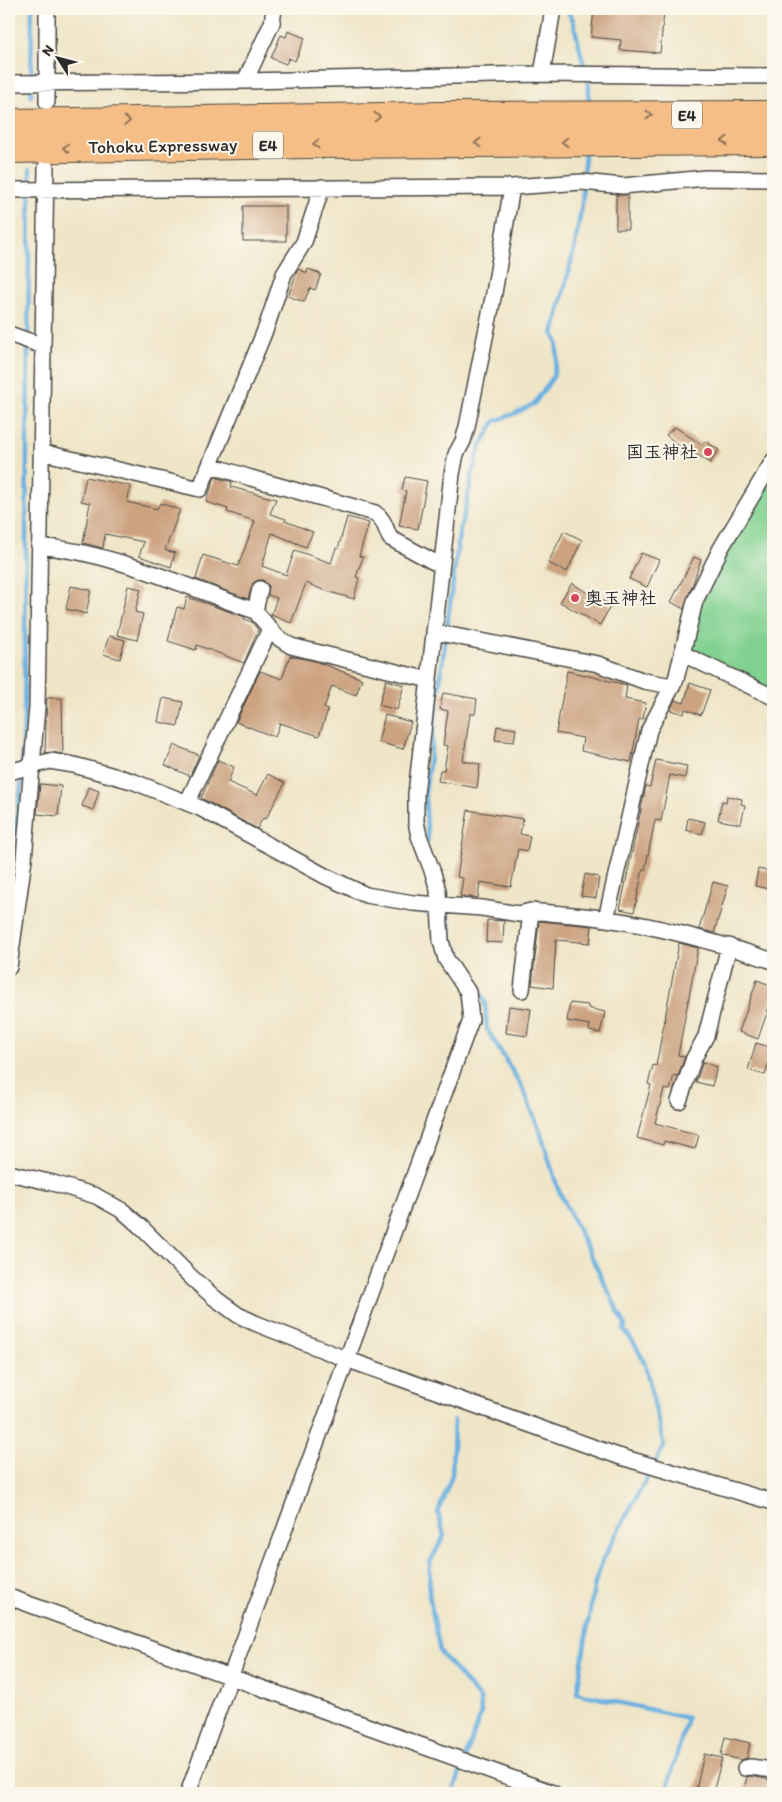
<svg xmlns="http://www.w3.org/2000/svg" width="782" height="1802" viewBox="0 0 782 1802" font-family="Itim,'Klee One',sans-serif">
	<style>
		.green { fill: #81d191; stroke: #567e5e }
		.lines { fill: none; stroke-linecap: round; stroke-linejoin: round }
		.stream { stroke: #69b0e0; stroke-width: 4.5 }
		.building { fill: #cca381 }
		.minor-casing { stroke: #484742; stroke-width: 18 }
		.motorway-casing { stroke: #484742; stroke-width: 30 }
		.minor { stroke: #fff; stroke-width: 15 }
		.motorway { stroke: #f6be87; stroke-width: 28 }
		.oneway { stroke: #907459 }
		.poi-dot { fill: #d1495b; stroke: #fbf7ec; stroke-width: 2 }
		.labels { text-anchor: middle; stroke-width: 4; stroke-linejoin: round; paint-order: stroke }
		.shield { fill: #fbf7ec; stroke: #696865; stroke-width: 1 }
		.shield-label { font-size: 16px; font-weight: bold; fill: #2b2b2b }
		.street-label { font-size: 18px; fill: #2b2b2b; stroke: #fbf7ec }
		.poi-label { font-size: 18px; font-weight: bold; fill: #2b2b2b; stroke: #fbf7ec; text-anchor: end }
	</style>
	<rect width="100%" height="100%" fill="#fbf7ec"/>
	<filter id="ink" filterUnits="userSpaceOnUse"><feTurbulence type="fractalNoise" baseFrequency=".02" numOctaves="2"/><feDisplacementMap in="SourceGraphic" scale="10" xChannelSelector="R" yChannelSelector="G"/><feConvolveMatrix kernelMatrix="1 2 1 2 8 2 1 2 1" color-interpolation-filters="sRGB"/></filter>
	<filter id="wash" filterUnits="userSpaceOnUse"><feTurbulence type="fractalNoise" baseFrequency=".0096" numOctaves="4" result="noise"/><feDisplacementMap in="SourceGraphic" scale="20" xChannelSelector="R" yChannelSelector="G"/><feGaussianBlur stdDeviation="1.12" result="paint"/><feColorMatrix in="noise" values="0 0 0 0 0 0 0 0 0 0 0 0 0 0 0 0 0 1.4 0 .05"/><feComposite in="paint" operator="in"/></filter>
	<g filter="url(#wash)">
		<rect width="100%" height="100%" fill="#efe5c7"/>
		<path class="green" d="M773,469v223l-84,-41 10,-43 19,-42z"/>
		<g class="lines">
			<path class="stream" d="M566,9l7,11 16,67 -1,19
				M31,96l1,-87
				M428,841l-3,-46 35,-267c9,-26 10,-55 20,-80 4,-9 10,-18 15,-27l19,-7 20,-10 19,-27 4,-20v-16l-4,-7 22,-88 7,-43 3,-52
				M9,884l12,-97 3,-67 6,-551
				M447,908l3,30 21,33 14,32 2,26 35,58 18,44 18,58 67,136 -1,5 12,16 9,18 19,82 -61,113 -8,24 -3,16 -15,94 110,25 -21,75
				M408,909l29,6
				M453,1793l28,-80 -1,-14 -40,-47 -11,-58 1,-32 14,-26 -6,-23 14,-38 2,-55"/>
		</g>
		<g id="blocks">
			<path class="building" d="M594,9h28l42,3 -4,41 -40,-3 1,-10 -30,-3z
				M288,31l17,7 -10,23 -6,-3 -3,6 -15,-6 10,-23 5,2z
				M616,195h12v34h-12z
				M243,206h43v35h-43z
				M298,269l9,4 1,-4 13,5 -6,16 -5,-2 -6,14 -16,-6z
				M675,427l27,18 3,-4 14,9 -9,13 -26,-17 -1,3 -17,-14z
				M86,477l45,9 -4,16 30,7 3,-6 20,7 -15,40 10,3 -4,14 -32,-11 5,-14 -39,-8 -2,14 -20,-5 7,-40 -9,-2z
				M215,477l17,5 -1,5 45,12 -6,15 16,5 -1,2 28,11 -7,15 -34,-14 -10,33 24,9 9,-25 36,13 5,-15 2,1 9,-32 22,6 -10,33 4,1 -7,20 3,1 -5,21 -31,-9 -17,-7 -15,40 -20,-8 6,-17 -9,-3 1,-9 -6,-6h-5l-5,3 -5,16 -52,-20 7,-24 35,11 17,-45 -28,-9 1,-3 -22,-7z
				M405,477l22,4 -9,48 -19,-3 7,-35 -4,-1z
				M564,531l18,9 -15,32 -19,-9z
				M641,553l18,7 -12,27 -18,-8z
				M694,557l7,3 -17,49 -13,-7z
				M572,583l28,18 1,-1 10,5 -11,20 -40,-23z
				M71,586l20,4 -5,24 -20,-5z
				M128,586l13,3 -6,23 8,2 -6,26 -20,-5z
				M187,597l58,20 -1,2 8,3 6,8 -14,33 -47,-18 -1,5 -28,-9 9,-34 7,2z
				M109,636l16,4 -5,19 -17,-5z
				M290,656l25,5 47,18 -6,16 -24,-9 -8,22 4,2 -9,26 -39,-13 -5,14 -39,-15 24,-51 22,8z
				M567,671l60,14 -2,14 21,4 -3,16h-4l-8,43 -50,-11 2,-13 -27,-5z
				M386,680l18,5 -7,25 -18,-5z
				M690,683l20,7 -9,25 -16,-6 -1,5 -14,-4 5,-10 9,3z
				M443,693l34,6 -2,15h-5l-7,47 17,3 -3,24 -39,-7 2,-11h4l4,-24 -5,-1 5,-34 -8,-2z
				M47,698h15l1,56 -12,-2 -6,1z
				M163,698l20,4 -5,24 -20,-4z
				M385,715l26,7 -8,27 -25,-7z
				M497,726l19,3 -2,13 -19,-2z
				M174,745l25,10 -9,21 -25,-11z
				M218,760l16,7 -6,15 29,13 11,-21 17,9 -19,36 -3,-1 -6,11 -56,-31z
				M656,760l31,6 -2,12 -15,-3 -9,46 -6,-1 -10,50 -2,-1 -9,43 -14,-3 26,-123 4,1z
				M40,784l21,2 -3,30 -21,-2z
				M88,787l11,4 -6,19 -11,-4z
				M727,796l15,3 -1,5 4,1 -4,19 -23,-4 4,-19 4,1z
				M468,810l55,9 -3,15 10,2 -3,15 -9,-2 -7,38 -31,-5 -2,16 -18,-2 3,-18 -6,-1z
				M688,818l17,4 -3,12 -16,-4z
				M758,869l15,3v18l-18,-4z
				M585,874l14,3 -3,21 -15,-2z
				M713,882l15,4 -14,47 -15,-4z
				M487,920l17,1 -1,22 -17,-1z
				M539,921l53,5 -2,17 -34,-3 -3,48 -21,-3z
				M679,943l19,5 -20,107 7,2 -7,19 -4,-1 -4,15 -6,-1 -9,34 44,12 -4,14 -31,-8 -1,4 -26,-7 14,-53 -3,-1 5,-19 3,1z
				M757,980l16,6v9l-15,44 -19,-7z
				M570,1003l18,2v3l17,4 -5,21 -11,-2 1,-6 -23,-4z
				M509,1006l22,3 -4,27 -21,-3z
				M756,1043l17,5 -8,27 -17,-5z
				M703,1062l14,5 -5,19 -16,-4z
				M725,1737l25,6 -3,15 -6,2 -20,-5z
				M704,1754l18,4 -9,35 -17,-3z
				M750,1776l21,4 -3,13h-25l4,-16z"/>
		</g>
	</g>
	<g filter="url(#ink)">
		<use href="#blocks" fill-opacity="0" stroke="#484742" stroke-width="1"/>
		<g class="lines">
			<g class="minor-casing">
				<path id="minor" d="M47,9v93
					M542,74l11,-65
					M245,81l27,-58 2,-14
					M9,83l236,-2 292,-7 236,2
					M9,190l503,-3 70,-5 41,4 83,-8 67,1
					M9,334l34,12
					M41,452l159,37 66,-161 18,-54 20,-32 18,-55
					M210,465l41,13 124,35c10,7 10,15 15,25l44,24 7,2
					M39,546c76,7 145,40 216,65
					M260,589l-5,22 22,26 14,9 138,34
					M434,632l164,32 46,17 28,5
					M682,652l3,3 88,42
					M9,772l41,-11 24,4 58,16 68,27 125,68 41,19 47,8 69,5 37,6 12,-3c25,3 51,4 76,8 57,8 112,24 166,42
					M187,803l83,-174
					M606,919l43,-189 27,-51 19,-78 26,-53 52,-87
					M9,967l15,-108 13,-152 9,-540
					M522,990l9,-79
					M679,1101l15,-43 12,-22 23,-90
					M9,1173l44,10 43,13 27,15 18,16 51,51 24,21 22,16 17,8 91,36 272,97 155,46
					M9,1597l544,196
					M745,1768l5,-1 23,3
					M188,1793l283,-773 -3,-28 -22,-33 -5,-18 -3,-51 -5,-17 -14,-37 -3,-14v-28l36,-320 4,-20 7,-13 4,-14 27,-134 18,-106"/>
			</g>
			<g class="motorway-casing">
				<path id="motorway" d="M9,123l434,-7 330,-1
					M9,149l302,-5 462,-3"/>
			</g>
			<use href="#minor" class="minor"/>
			<use href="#motorway" class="motorway"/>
		</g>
		<defs><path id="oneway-chevron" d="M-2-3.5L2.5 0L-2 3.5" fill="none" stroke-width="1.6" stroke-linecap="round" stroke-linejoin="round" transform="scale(1.25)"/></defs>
		<g class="oneway">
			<use href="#oneway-chevron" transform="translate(649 115)"/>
			<use href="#oneway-chevron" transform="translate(377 117) rotate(-1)"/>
			<use href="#oneway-chevron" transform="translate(127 121) rotate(-1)"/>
			<use href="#oneway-chevron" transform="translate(725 141) rotate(180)"/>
			<use href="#oneway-chevron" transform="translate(565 142) rotate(179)"/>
			<use href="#oneway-chevron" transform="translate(478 143) rotate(180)"/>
			<use href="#oneway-chevron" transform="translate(316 144) rotate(180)"/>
			<use href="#oneway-chevron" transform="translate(66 148) rotate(179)"/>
		</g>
	</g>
	<g class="poi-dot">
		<circle cx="708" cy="452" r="5"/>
		<circle cx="575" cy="598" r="5"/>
	</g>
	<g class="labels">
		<g class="shield">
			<rect x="672" y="101.5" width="30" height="27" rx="4"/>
			<rect x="253" y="131.5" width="30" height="27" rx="4"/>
		</g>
		<g class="shield-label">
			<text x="687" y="121">E4</text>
			<text x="268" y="151">E4</text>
		</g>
		<g class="street-label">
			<text transform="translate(163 146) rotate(-1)" y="6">Tohoku Expressway</text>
		</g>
		<g class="poi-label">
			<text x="698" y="458">国玉神社</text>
			<text x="585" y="604" text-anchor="start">奥玉神社</text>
		</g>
	</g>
	<rect width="782" height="1802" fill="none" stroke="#fbf7ec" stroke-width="30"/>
	<g transform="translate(58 58) rotate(306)" stroke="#fbf7ec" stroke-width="4" paint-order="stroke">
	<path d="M0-4L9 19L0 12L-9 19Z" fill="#2b2b2b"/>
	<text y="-8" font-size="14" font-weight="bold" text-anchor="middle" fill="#2b2b2b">N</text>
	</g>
</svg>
